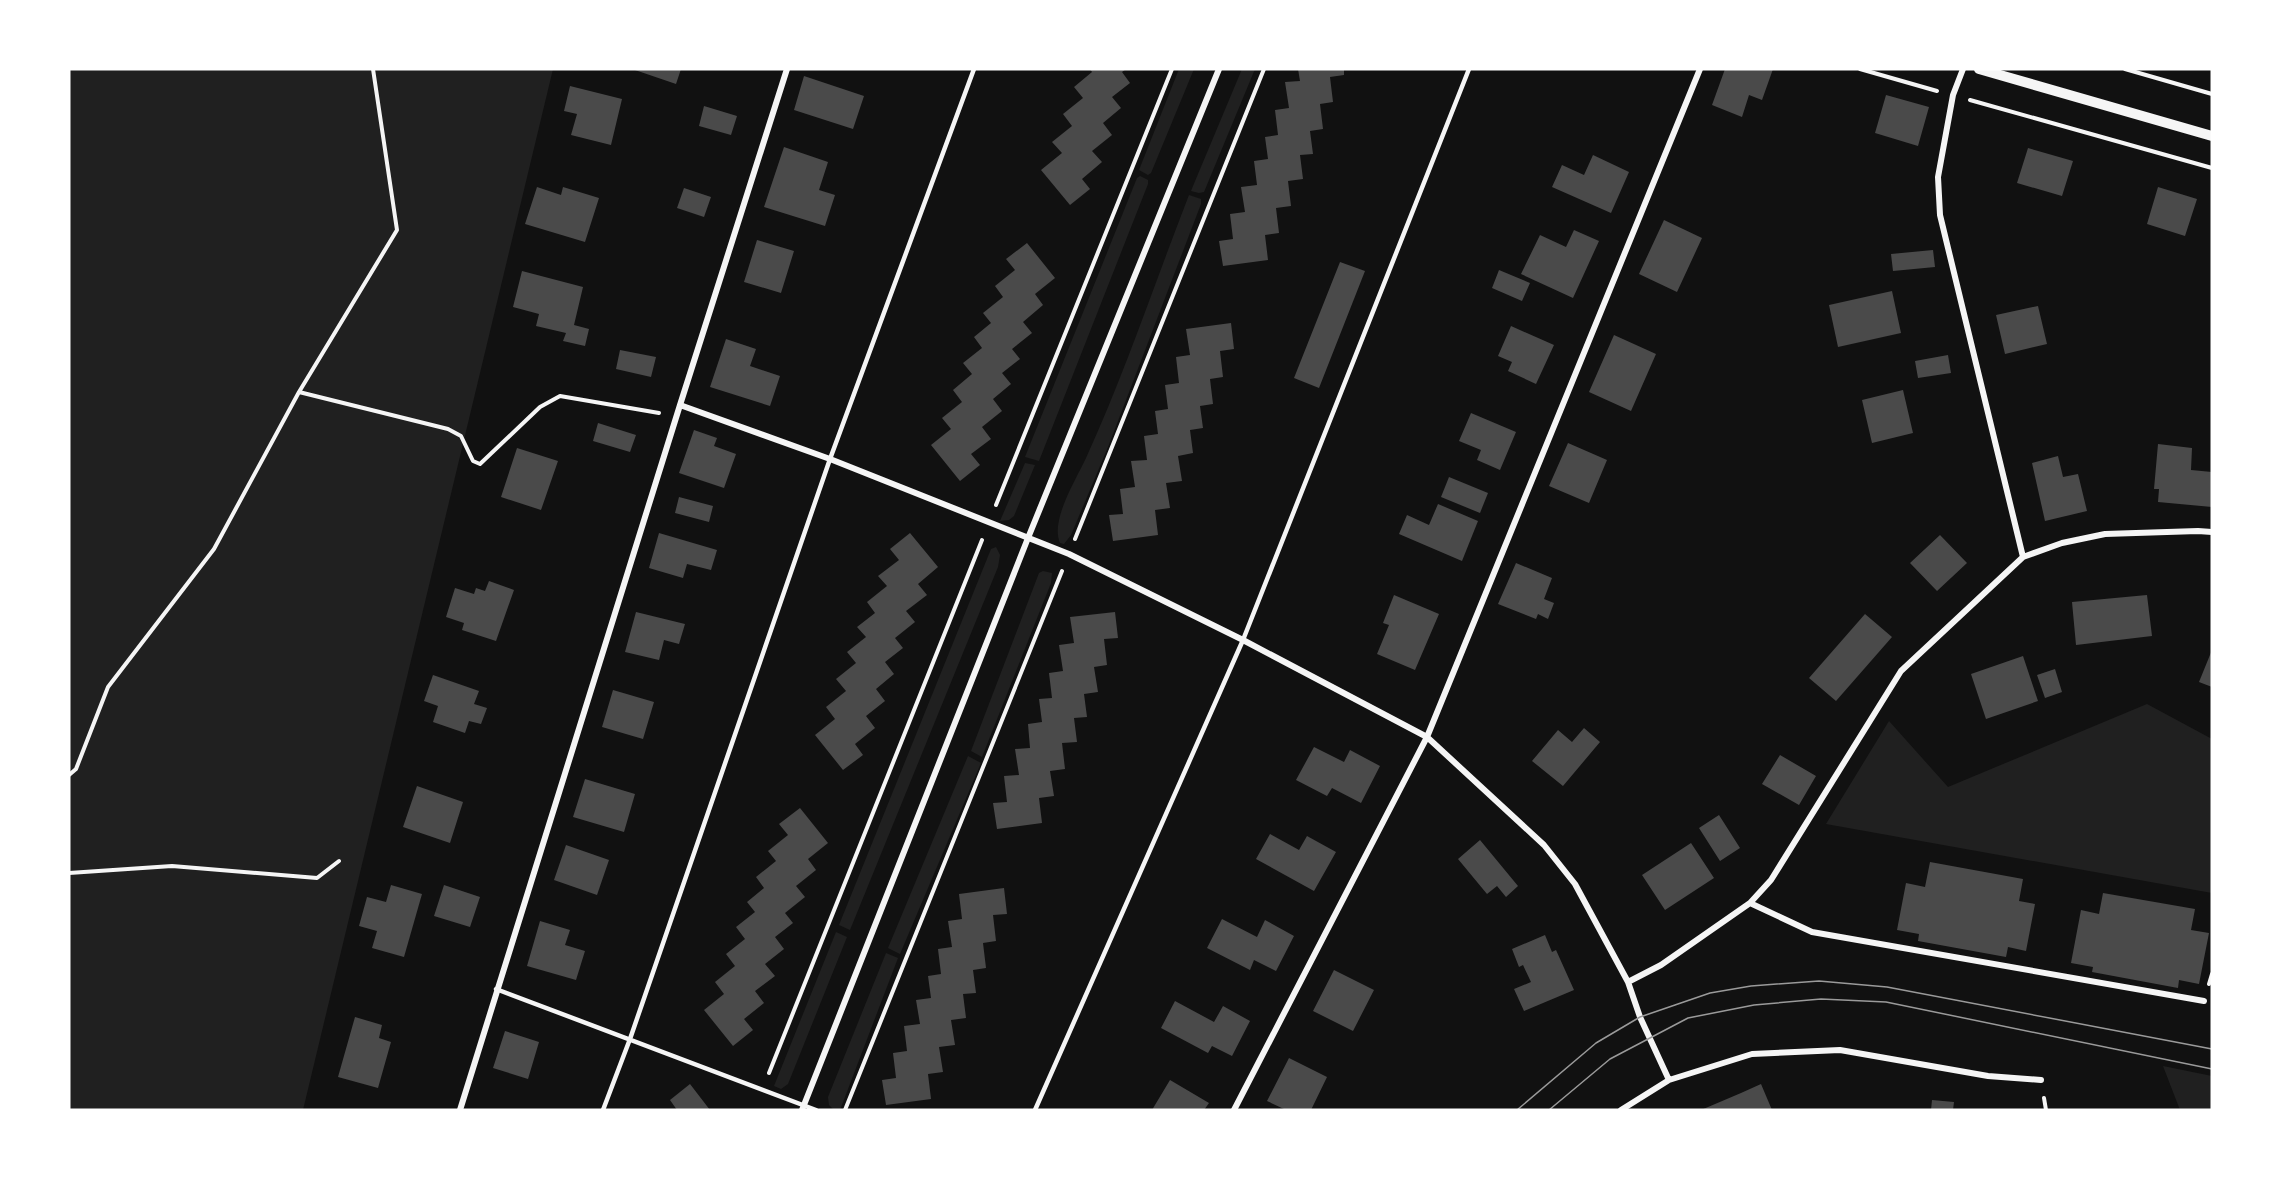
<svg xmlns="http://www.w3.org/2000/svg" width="2281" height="1179" viewBox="0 0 2281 1179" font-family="'Open Sans',sans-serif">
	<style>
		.green { fill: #202020 }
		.building { fill: #4a4a4a }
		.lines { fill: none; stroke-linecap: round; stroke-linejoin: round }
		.path { stroke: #f5f5f5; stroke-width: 4 }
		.service { stroke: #f5f5f5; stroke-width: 4.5 }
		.minor { stroke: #f5f5f5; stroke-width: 6 }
		.tertiary { stroke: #f5f5f5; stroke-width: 10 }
		.tram { stroke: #9a9a9a; stroke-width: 1.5 }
	</style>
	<rect width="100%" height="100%" fill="#111"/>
	<path class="green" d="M69,69h484l-250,1041h-234z
		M1179,69h15l-43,104 -3,2 -9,-5z
		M1242,69h13l-51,123 -5,1 -8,-2 2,-5z
		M1140,176l8,4v4l-109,277 -14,-4 112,-279z
		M1189,195l12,4v5l-93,243 -37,88 -7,9 -4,-1c-10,-23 16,-63 26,-85 39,-85 69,-176 103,-263z
		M1025,463l10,2 -21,51 -5,4 -9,1z
		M996,547l4,8 -2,12 -148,363 -11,-5 152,-376z
		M1043,571l9,2 -1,10 -69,174 -11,-6 68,-178z
		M2147,704l65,35v154l-386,-69 63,-103 59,66z
		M968,756l13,7 -81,191 -12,-6z
		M836,932l11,5 -59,147 -7,5 -7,-3z
		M886,953l12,5 -58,152h-6l-5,-5 -1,-8z
		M2163,1066l49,10v34h-32z"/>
	<path class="building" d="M632,69h49l-5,15z
		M1090,69h36l-4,3 8,11 -18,14 9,11 -18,15 9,12 -20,16 10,11 -20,17 8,10 -20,16 -29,-35 21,-17 -10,-11 20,-16 -9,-12 20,-16 -9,-11 18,-15z
		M1298,69h46v6l-14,2 3,25 -13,2 3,25 -13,2 3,23 -13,1 3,24 -15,2 3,25 -15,2 3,25 -14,2 3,25 -45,6 -4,-25 14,-2 -3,-25 15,-2 -4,-25 16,-2 -3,-24 14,-2 -3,-22 13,-2 -3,-25 14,-2 -4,-26 15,-1z
		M1725,69h48l-11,31 -13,-5 -7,22 -30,-12z
		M804,76l60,20 -11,33 -59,-19z
		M570,86l52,13 -11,46 -40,-10 6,-21 -13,-3z
		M1886,95l43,12 -11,39 -43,-13z
		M704,106l33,10 -6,19 -32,-9z
		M784,147l44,15 -9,28 16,5 -10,31 -61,-19z
		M2028,148l45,13 -11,35 -45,-13z
		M1593,155l36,17 -18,41 -59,-26 10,-22 22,10z
		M537,187l24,8 2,-8 36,11 -14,44 -60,-18z
		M2158,187l39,12 -12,37 -38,-12z
		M684,188l27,9 -7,20 -27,-9z
		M1664,220l38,18 -25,54 -38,-18z
		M1574,230l25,11 -26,57 -52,-24 19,-39 26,12z
		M757,240l37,11 -13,42 -37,-11z
		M1027,243l28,35 -20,16 8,11 -20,17 9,11 -20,16 8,10 -18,14 9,11 -18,15 9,12 -20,16 9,12 -20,15 9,11 -20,16 -29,-36 20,-16 -9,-11 20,-16 -9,-12 19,-16 -9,-11 19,-15 -8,-11 17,-14 -8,-10 20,-16 -8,-11 20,-16 -9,-11z
		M1933,250l2,17 -42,4 -2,-17z
		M1340,262l25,9 -46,117 -25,-10z
		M1499,270l31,13 -8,18 -30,-13z
		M522,271l61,16 -9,38 15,4 -4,17 -22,-5 3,-8 -30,-7 3,-12 -26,-7z
		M1892,291l9,42 -63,14 -9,-42z
		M2038,306l9,38 -42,10 -9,-39z
		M1231,323l3,26 -14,2 3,26 -13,2 3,25 -13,2 3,22 -13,2 3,23 -15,3 4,25 -16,2 4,25 -15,2 3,25 -45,6 -4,-26 14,-1 -3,-25 15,-2 -4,-26 16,-1 -3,-24 14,-2 -3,-23 13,-2 -3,-24 14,-2 -3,-26 14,-2 -4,-26z
		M1511,326l43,19 -18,39 -28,-13 4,-9 -14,-6z
		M1614,335l42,19 -25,57 -42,-19z
		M726,339l30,10 -6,17 30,10 -10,30 -60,-19z
		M620,350l36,7 -5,20 -35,-8z
		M1948,355l3,18 -33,5 -3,-17z
		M1903,390l10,43 -41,10 -10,-43z
		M1471,413l45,19 -16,38 -23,-10 4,-10 -22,-9z
		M598,423l38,12 -6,17 -37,-11z
		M694,430l23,8 -3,8 22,8 -12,34 -45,-15z
		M1568,443l39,17 -18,43 -40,-17z
		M2158,444l34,4 -1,22 21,2v35l-54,-5 1,-13h-5z
		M517,448l41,13 -17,49 -40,-13z
		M2058,456l5,21 15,-3 9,37 -42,10 -13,-58z
		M1449,477l39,16 -8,20 -39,-16z
		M679,497l34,9 -4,16 -34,-9z
		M1438,504l40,17 -16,40 -63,-27 8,-19 22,10z
		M659,533l58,17 -6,20 -24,-6 -4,14 -34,-10z
		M910,533l28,34 -20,17 9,11 -21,16 9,11 -20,16 8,10 -18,14 9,12 -18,15 9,12 -19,15 9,12 -20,16 8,11 -20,15 -28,-35 20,-16 -9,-12 20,-16 -10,-12 20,-16 -9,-11 19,-15 -9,-10 18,-14 -8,-11 20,-16 -9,-10 21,-16 -9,-11z
		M1940,535l27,28 -30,28 -27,-28z
		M1516,563l36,15 -8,21 10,4 -6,16 -10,-5 -2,5 -38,-15z
		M489,581l25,9 -18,51 -34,-11 2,-7 -18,-6 9,-29 19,6 2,-6 9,3z
		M1394,595l45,19 -24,56 -38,-16 12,-29 -6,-2z
		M2147,595l5,41 -76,9 -4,-43z
		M636,612l49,12 -6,20 -15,-4 -5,20 -34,-8z
		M1115,612l3,26 -14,1 3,26 -13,2 4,25 -14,2 3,23 -13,1 3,24 -15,1 3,26 -15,2 4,25 -15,2 3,25 -45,6 -4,-26 14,-1 -3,-26 15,-1 -4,-26 15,-1 -2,-24 14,-2 -3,-23 13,-1 -3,-25 14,-2 -4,-26 15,-2 -4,-26z
		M1865,614l27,23 -56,64 -27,-23z
		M2212,650v37l-13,-5z
		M2023,656l15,45 -52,18 -15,-45z
		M2055,669l7,23 -17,6 -8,-23z
		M433,675l46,16 -5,13 13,4 -6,16 -12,-3 -4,12 -32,-11 5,-16 -14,-5z
		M613,690l41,12 -11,37 -41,-12z
		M1584,728l16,14 -37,44 -31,-25 26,-31 14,12z
		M1314,747l30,15 6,-12 30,16 -19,37 -29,-15 -5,8 -31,-16z
		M1780,755l36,21 -17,29 -37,-21z
		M585,779l50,15 -11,38 -51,-15z
		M417,786l46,16 -13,41 -47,-16z
		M800,808l28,35 -20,16 8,11 -20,16 9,11 -20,16 8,10 -18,14 9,12 -19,15 10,12 -20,15 9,12 -20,16 9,11 -20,16 -29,-36 20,-16 -9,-12 20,-16 -9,-12 19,-15 -9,-12 19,-15 -8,-10 17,-14 -8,-11 20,-16 -8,-10 20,-16 -9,-11z
		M1719,815l21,33 -20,13 -21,-33z
		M1270,834l29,16 8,-14 29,16 -22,39 -58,-32z
		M1480,840l38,46 -12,11 -9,-11 -10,8 -29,-35z
		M1691,843l23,35 -49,32 -23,-35z
		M566,845l43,15 -12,35 -43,-15z
		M1930,862l93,17 -4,22 16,3 -9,47 -18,-4 -2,10 -88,-16 1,-7 -22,-4 9,-47 19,4z
		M391,885l31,9 -18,63 -32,-9 5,-17 -18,-5 8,-29 19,5z
		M444,885l36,12 -10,30 -36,-11z
		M1004,888l3,26 -14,1 3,26 -13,2 3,25 -13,2 3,23 -13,1 3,24 -15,2 4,25 -16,2 4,25 -15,2 3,25 -45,6 -4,-25 14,-2 -3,-25 14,-2 -3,-25 16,-2 -4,-24 15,-2 -3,-22 13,-2 -3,-25 14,-2 -4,-26 14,-2 -3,-25z
		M2103,893l92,16 -4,21 18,3 -10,51 -20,-4 -1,8 -86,-16 1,-5 -22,-4 10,-53 18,4z
		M1222,919l35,18 8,-17 29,16 -18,35 -22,-11 -4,10 -43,-22z
		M540,921l30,9 -5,15 20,6 -9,29 -49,-14z
		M1545,935l7,17 4,-2 18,40 -50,21 -10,-22 17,-7 -8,-17 -4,2 -7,-18z
		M1334,970l40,20 -21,41 -40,-20z
		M1175,1001l39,21 9,-16 27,15 -18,35 -20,-10 -4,7 -47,-25z
		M355,1017l27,8 -3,13 12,4 -13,46 -40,-11z
		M505,1031l34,11 -11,37 -35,-11z
		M1289,1058l38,19 -16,33h-25l-19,-9z
		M1170,1080l39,23 -5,7h-52z
		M690,1084l20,26h-33l-7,-10z
		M1761,1084l11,26h-71l40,-17z
		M1932,1100l22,2 -1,8h-22z"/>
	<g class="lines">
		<path class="path" d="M1860,69l77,22
			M2125,69l87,25
			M1970,100l242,68
			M299,392l149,37 13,7 12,25 7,3 60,-57 20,-11 99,17
			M996,505l176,-436
			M1075,539l189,-470
			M69,775l7,-6 32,-82 106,-138 85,-157 98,-162 -24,-161
			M69,873l103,-7 145,12 22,-17
			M2209,984l3,-10
			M769,1073l213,-533
			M2044,1098l2,12
			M845,1110l217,-539"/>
		<path class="service" d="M496,989l320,121
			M603,1110l27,-71 200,-580 144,-390
			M1035,1110l208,-470 226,-571"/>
		<path class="minor" d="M1963,69l-10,26 -15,82 2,38 83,342
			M680,405l150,54 239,95 174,86 184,97 117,108 31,39 53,98 12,35 29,63
			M1750,903l62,29 392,69
			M1628,982l33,-17 89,-62 21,-23 130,-209 122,-114 39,-14 43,-9 93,-3 14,1
			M460,1110l220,-705 107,-336
			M802,1110l226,-572 191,-469
			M1234,1110l193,-373 273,-668
			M1621,1110l48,-30 83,-26 88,-4 148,26 53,4"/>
		<path class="tertiary" d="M1979,69l233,67"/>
		<path class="tram" d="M1517,1110l79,-67 44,-26 70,-24 41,-7 68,-5 68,6 325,62
			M1549,1110l61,-51 78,-41 66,-13 67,-6 65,3 326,67"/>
	</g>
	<rect width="2281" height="1179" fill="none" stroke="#ffffff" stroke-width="141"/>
</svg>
